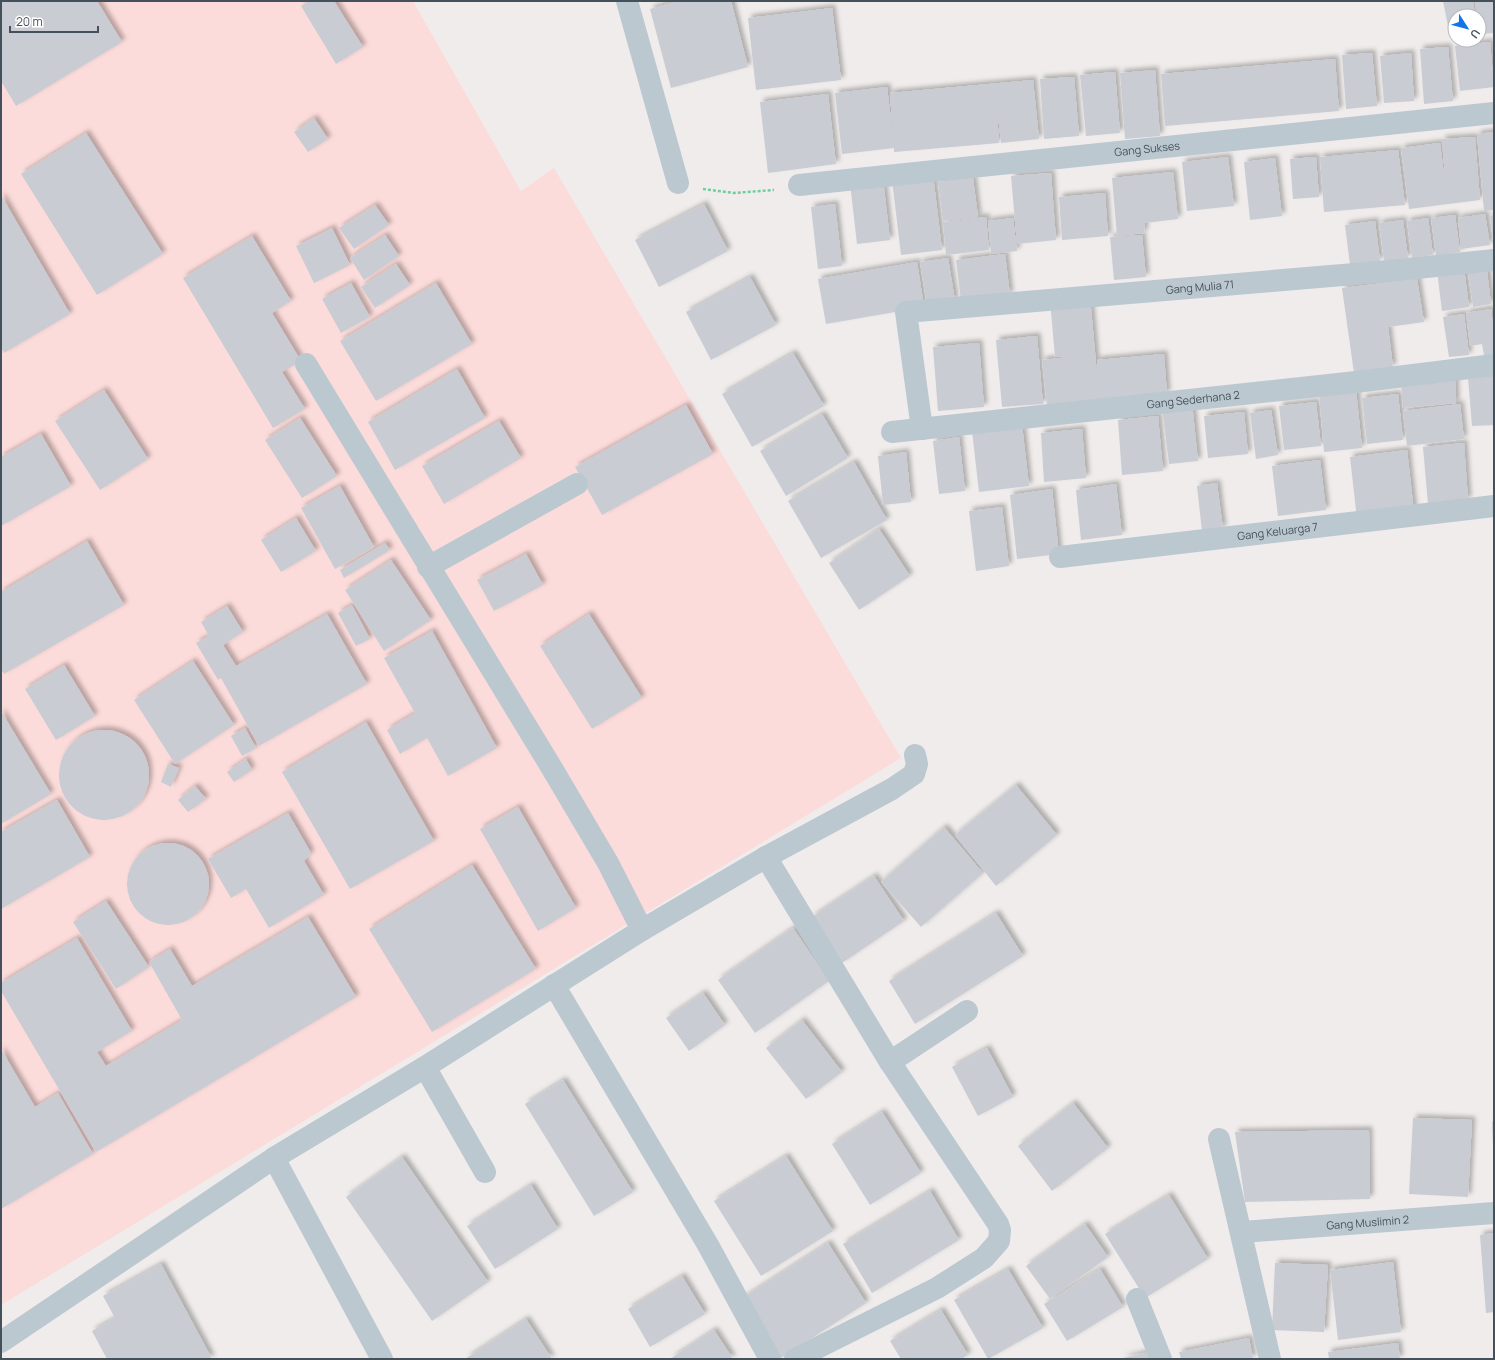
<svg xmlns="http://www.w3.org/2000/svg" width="1495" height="1360" viewBox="0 0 1495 1360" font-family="Manrope,sans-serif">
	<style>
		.medical { fill: #fcdcda }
		.building { fill: #c9ccd2; filter: url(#shadow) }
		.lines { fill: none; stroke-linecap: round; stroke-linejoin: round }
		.path { stroke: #6fcf9c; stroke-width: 2.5; stroke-dasharray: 3 2; stroke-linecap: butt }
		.minor { stroke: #bcc8d0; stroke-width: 22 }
		.labels { text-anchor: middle; stroke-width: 3.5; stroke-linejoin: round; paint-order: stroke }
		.street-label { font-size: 11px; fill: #44515b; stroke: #fff }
	</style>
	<defs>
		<filter id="shadow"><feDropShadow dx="3.5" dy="-3.5" stdDeviation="2" flood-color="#0004"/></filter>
	</defs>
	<rect width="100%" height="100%" fill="#f0ecec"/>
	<path class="medical" d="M1,1h412l108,190 33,-23 347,590 -900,547z"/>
	<path class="building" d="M1,1h96l25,41 -106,64 -15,-25z
		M309,1h25l29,46 -27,17 -35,-58z
		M678,1h53l17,66 -77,21 -21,-79z
		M1443,1h30l2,15h-20v19l-5,1z
		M1475,1h19v32l-15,1v-18h-2z
		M832,8l9,72 -85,10 -8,-72z
		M1490,42l4,45 -34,4 -5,-45z
		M1448,47l5,54 -29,3 -4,-55z
		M1372,53l5,53 -31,3 -4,-54z
		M1411,53l3,48 -30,2 -4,-47z
		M1335,59l4,52 -174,15 -4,-52z
		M1155,70l5,66 -35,3 -5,-66z
		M1115,72l5,61 -34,3 -6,-61z
		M1074,77l5,59 -35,3 -4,-60z
		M1033,80l6,59 -38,4 -5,-46 3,46 -105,9v-4l-52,6 -7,-61 52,-6 6,49 -3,-43z
		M828,94l8,70 -68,9 -8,-71z
		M314,118l14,21 -20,13 -14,-20z
		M1494,132v78l-10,1 -7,-77z
		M86,133l77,121 -66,41 -76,-121z
		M1475,137l5,63 -71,9 -8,-61 39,-5 6,47 -4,-51z
		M1398,150l7,55 -81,7 -4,-55z
		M1228,157l6,49 -47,5 -5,-49z
		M1316,157l3,40 -26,2 -3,-40z
		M1275,158l7,58 -32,4 -6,-58z
		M1173,172l5,47 -33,4 -1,10 -27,3 -5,-58z
		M1051,173l5,67 -39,4 -6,-68z
		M933,175l9,75 -41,5 -9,-75z
		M973,178l5,39 -35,4 -5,-39z
		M883,179l7,61 -33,4 -7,-61z
		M1105,193l3,43 -46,4 -3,-43z
		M1,195l69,119 -66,39 -3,-6z
		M704,204l24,47 -69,36 -24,-47z
		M835,204l7,62 -24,3 -7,-62z
		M375,205l14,20 -35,24 -15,-21z
		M1485,214l5,31 -29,4 -3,-31z
		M1455,215l5,37 -24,4 -5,-38z
		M1494,215v25h-1l-3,-24z
		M986,217l3,33 -43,5 -3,-33z
		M1013,218l4,33 -26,3 -3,-33z
		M1428,218l5,37 -21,3 -5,-37z
		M1403,220l5,38 -24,3 -5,-38z
		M1375,221l5,40 -30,4 -5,-40z
		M332,228l18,37 -36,18 -18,-37z
		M385,235l14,21 -35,24 -14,-22z
		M1142,235l4,42 -32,3 -4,-43z
		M252,236l39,65 -19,12 29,48 -19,11 23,37 -32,19 -90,-150z
		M1005,254l5,41 -49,6 -5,-41z
		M948,258l7,43 -28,5 -7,-44z
		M917,262l7,45 -98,17 -8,-45z
		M1486,263l5,41 -18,3 -6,-41z
		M396,264l14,21 -35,23 -14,-21z
		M1464,268l5,39 -27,4 -5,-40z
		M750,277l26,48 -65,35 -25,-48z
		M1417,279l7,43 -36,5 5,40 -39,6 -12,-85z
		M351,283l19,34 -29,16 -19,-34z
		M436,283l36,61 -96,57 -36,-60z
		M1090,297l8,88 -1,-25 67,-6 3,40 -120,12 -5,-46 37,-4 -24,1 -5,-57z
		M1491,309l3,25v26l-9,1 -3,-17 -12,2 -4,-33z
		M1464,314l5,41 -20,2 -6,-40z
		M1037,336l6,68 -41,3 -6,-67z
		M979,343l5,64 -46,4 -5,-64z
		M793,353l31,53 -72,41 -30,-53z
		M457,369l28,49 -90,52 -27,-48z
		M1494,376v49l-22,1 -4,-48z
		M1455,377l1,26 -53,5 -2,-26z
		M104,390l44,69 -48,31 -45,-69z
		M1356,390l6,58 -38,4 -5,-58z
		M1398,394l5,46 -36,4 -5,-46z
		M1316,402l5,44 -37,4 -5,-44z
		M1192,403l6,58 -29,3 -7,-57z
		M1460,404l4,35 -57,7 -4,-35z
		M686,405l27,49 -111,61 -27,-48z
		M1271,410l7,45 -22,4 -6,-46z
		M1244,412l4,42 -40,4 -4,-42z
		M822,414l26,44 -62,38 -26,-45z
		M1158,416l5,55 -41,4 -4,-55z
		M300,418l37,58 -35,22 -37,-58z
		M499,421l22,37 -77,46 -22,-38z
		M1022,425l7,61 -50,6 -7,-61z
		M1082,429l4,49 -42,4 -3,-49z
		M41,434l30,52 -70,40v-69z
		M959,437l6,54 -26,3 -6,-53z
		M1464,443l4,57 -40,4 -5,-57z
		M1407,450l7,62 -57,7 -7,-62z
		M906,452l5,50 -28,3 -5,-49z
		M1320,460l6,50 -48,6 -6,-50z
		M854,462l33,58 -66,38 -33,-57z
		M1217,483l6,46 -21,2 -5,-45z
		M1116,484l6,51 -41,5 -5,-50z
		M340,486l34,61 -39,22 -34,-61z
		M1052,489l7,65 -42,5 -7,-64z
		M1002,507l7,59 -33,5 -7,-60z
		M296,518l20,33 -35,21 -20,-32z
		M879,529l31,47 -51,34 -30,-47z
		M87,541l37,64 -120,69 -3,-5v-77z
		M385,543l5,7 -46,28 -4,-8z
		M526,554l17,31 -49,26 -17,-31z
		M391,560l40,60 -47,31 -39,-61z
		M352,605l18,34 -14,7 -18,-33z
		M227,606l16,26 -20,13 13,21 91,-52 40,70 -108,62 -38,-68 -3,2 -22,-37 13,-7 -8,-14z
		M589,614l53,84 -50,31 -52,-83z
		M432,631l65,117 -49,28 -21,-38 -27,16 -13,-24 28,-17 -31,-55z
		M193,661l41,64 -59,39 -41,-64z
		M64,665l31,51 -39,24 -31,-51z
		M1,711l50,83 -50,30z
		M366,722l68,119 -84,48 -68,-117z
		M245,728l11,20 -14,8 -11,-20z
		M59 775a45 45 0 1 1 90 0a45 45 0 1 1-90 0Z
		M246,759l6,11 -18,12 -7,-10z
		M168,764l11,4 -8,19 -10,-5z
		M1016,785l41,50 -61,51 -41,-51z
		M195,786l11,13 -18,13 -10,-12z
		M57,800l33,57 -89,52v-77z
		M518,807l58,101 -38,23 -58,-102z
		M288,813l23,40 -7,8 20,34 -55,33 -23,-39 -15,9 -23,-39z
		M944,827l39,46 -62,54 -40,-45z
		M127 884a41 41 0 1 1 82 0a41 41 0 1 1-82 0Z
		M472,865l64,104 -104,63 -63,-103z
		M874,876l30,45 -62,42 -30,-46z
		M106,901l43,66 -33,22 -43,-67z
		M996,913l27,43 -108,68 -26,-43z
		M308,917l48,80 -260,155 -95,-161v-8l76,-45 55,93 -35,21 9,14 76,-46 -33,-58 21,-13 22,37z
		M793,928l36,53 -74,52 -37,-53z
		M703,993l22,32 -36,26 -23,-33z
		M802,1020l40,52 -36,27 -40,-51z
		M987,1048l26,49 -35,19 -26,-49z
		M1,1049l34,58 23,-14 35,61 -92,55z
		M563,1080l70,112 -39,24 -69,-112z
		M1073,1103l35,45 -56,43 -34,-45z
		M882,1112l39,61 -51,32 -38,-61z
		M1413,1118l59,2 -4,77 -59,-3z
		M1492,1122h2v24h-1z
		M1369,1130l1,69 -125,3 -10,-70z
		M786,1156l47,75 -72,45 -47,-75z
		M402,1157l86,125 -56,39 -86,-124z
		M531,1185l27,44 -63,40 -28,-43z
		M930,1191l29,49 -87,53 -29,-49z
		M1169,1195l39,64 -63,39 -40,-64z
		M1085,1224l23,33 -58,42 -24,-33z
		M1494,1233v79l-8,1 -6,-78z
		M828,1243l38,60 -85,55 -38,-60z
		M1393,1262l8,70 -63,8 -8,-70z
		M1275,1263l53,2 -4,67 -52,-2z
		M161,1264l51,95h-105l-15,-28 23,-13 -12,-22z
		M1008,1269l35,59 -55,31 -34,-59z
		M1100,1269l23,38 -56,34 -23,-37z
		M682,1276l23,38 -55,33 -22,-38z
		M941,1310l27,45 -7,4h-60l-11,-18z
		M526,1319l26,40h-87z
		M714,1330l19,29h-63z
		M1249,1338l4,21h-72l-2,-7z
		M1398,1343l2,16h-71l-1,-7z
		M1154,1351l2,8h-33v-1z"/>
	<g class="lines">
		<path class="path" d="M703,189l31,4 40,-3"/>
		<g class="minor">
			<path d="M627,1l51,182"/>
			<path id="s1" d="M799,185l695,-72"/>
			<path d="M306,364l244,401 58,98 34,67"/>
			<path id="s2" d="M922,429l-16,-117 472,-40 116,-12"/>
			<path id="s3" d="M892,432l464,-50 138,-17"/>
			<path id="s4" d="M1060,557l434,-51"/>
			<path d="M428,567l149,-83"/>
			<path d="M766,857l124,205 108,162 2,6 -1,11 -15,17 -47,30 -142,71"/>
			<path d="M554,985l154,260 62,114"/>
			<path d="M890,1062l77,-51"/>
			<path d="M425,1067l60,105"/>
			<path d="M1219,1139l51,220"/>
			<path d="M274,1158l108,201"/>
			<path id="s5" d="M1242,1232l252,-19"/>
			<path d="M1137,1299l24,60"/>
			<path d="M1,1342l273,-184 151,-91 217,-137 124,-73 126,-68 22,-15 3,-10 -2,-9"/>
		</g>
	</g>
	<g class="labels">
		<g class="street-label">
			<text dy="4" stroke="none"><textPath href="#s1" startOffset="350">Gang Sukses</textPath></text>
			<text dy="4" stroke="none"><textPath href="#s2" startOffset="413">Gang Mulia 71</textPath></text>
			<text dy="4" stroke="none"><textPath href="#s3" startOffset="303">Gang Sederhana 2</textPath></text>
			<text dy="4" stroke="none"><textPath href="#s4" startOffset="219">Gang Keluarga 7</textPath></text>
			<text dy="4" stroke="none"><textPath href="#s5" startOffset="126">Gang Muslimin 2</textPath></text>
		</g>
	</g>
	<rect width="1495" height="1360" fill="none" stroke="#44515b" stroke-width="4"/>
	<g transform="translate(1467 28) rotate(126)"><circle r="19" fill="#ffffff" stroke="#b4b9bd"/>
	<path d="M0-3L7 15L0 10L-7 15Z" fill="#1175e5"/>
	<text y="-6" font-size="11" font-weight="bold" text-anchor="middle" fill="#44515b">U</text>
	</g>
	<path d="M10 26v6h88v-6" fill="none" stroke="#44515b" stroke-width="2"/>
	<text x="16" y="26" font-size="12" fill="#44515b" stroke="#ffffff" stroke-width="3" paint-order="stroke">20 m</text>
</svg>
